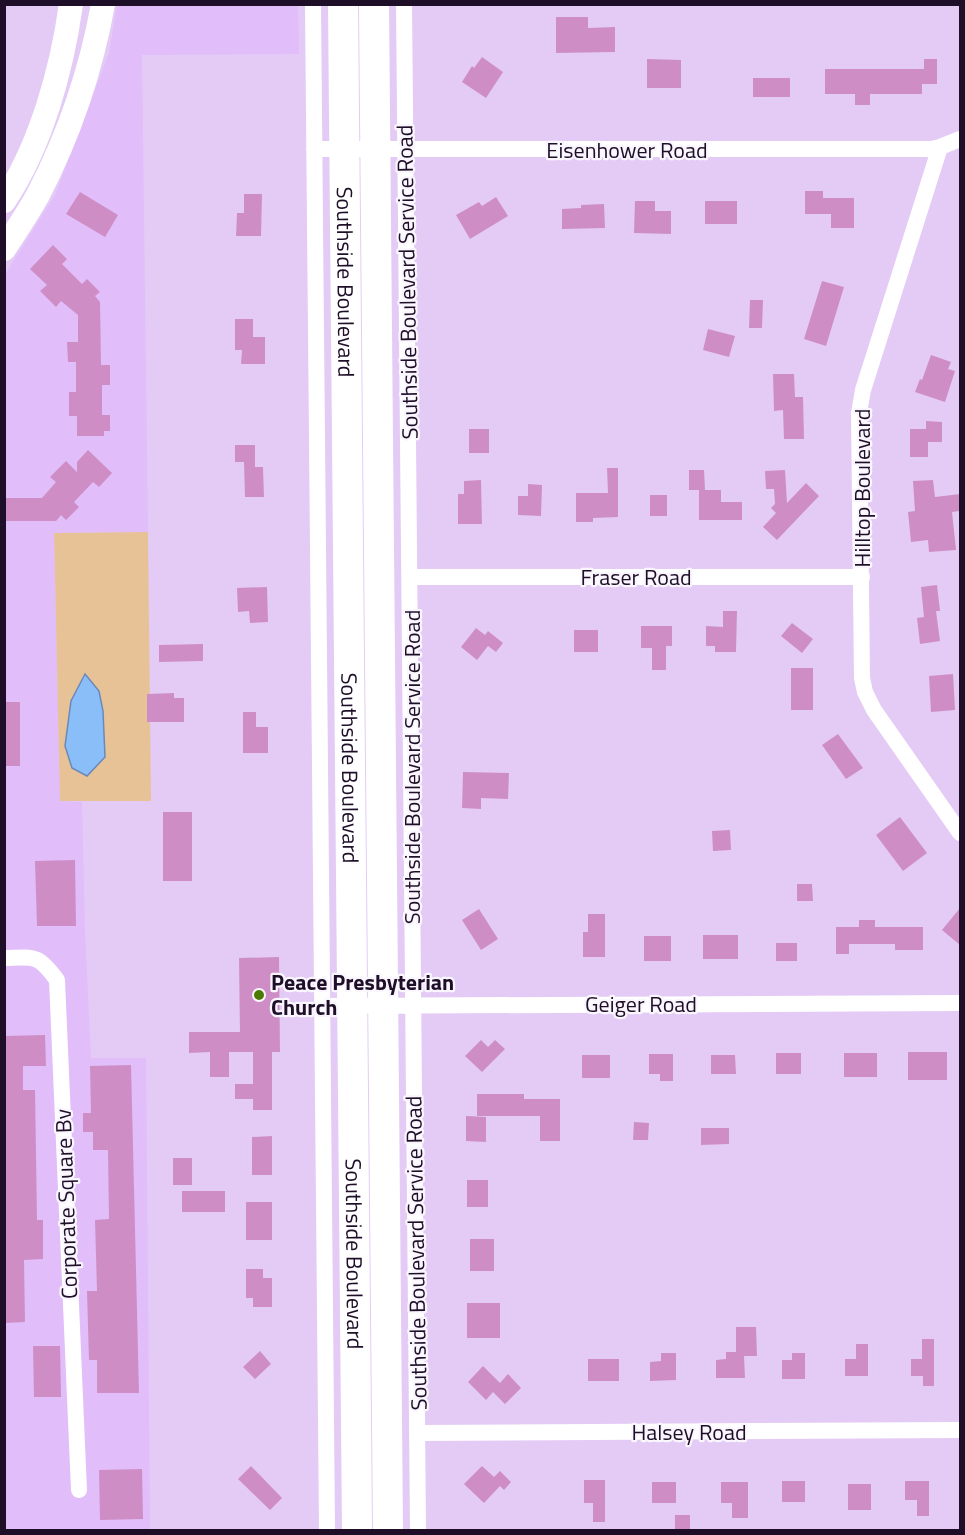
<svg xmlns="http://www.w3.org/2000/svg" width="965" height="1535" viewBox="0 0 965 1535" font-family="'Titillium Web',sans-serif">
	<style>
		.built { fill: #e1bdfa }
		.green { fill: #e7c296; fill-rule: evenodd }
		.water { fill: #8abef8; stroke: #6a89ba; stroke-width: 1.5 }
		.building { fill: #ce8ec5 }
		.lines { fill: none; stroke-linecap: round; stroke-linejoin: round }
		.street { stroke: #fff; stroke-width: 16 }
		.secondary { stroke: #fff; stroke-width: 24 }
		.highway { stroke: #fff; stroke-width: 30 }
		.poi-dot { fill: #4b7b04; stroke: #faf6fd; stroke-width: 2 }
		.labels { text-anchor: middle; stroke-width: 4.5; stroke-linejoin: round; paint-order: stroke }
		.street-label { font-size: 22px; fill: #1e0e28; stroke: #faf6fd }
		.poi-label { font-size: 22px; font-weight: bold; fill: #1e0e28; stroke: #faf6fd; text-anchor: start }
	</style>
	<rect width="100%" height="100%" fill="#e4cbf6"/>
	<path class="built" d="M117,5h181l1,49 -157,1 6,477 -94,1 6,268 22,1 3,130 6,126h55l4,472h-145l-1,-1254 51,-81 54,-142z"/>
	<path class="green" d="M148,532l3,269h-91l-6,-268zM99,691l4,20 2,46 -18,19z"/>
	<path class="water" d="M85,674l14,17 4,20 2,46 -18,19 -15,-8 -7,-22 6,-45z"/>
	<path class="building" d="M556,17h32v11l27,-1v25l-59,1z
		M482,57l21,15 -17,26 -24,-16 10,-16 2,2z
		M647,59l34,1v28h-34z
		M924,59h13v25h-15v10h-52v11h-15v-11h-30v-25h99z
		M753,78h37v19h-37z
		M805,191h18v7h31v30h-23v-14h-26z
		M80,192l38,23 -13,22 -39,-23z
		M244,194h18l-1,42h-25l1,-23h7z
		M496,197l12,19 -38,23 -14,-24 23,-13 3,4z
		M635,201h20v10h16v23l-37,-1z
		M705,201h32v23h-32z
		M604,204l1,24 -43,1v-20l19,-1v-3z
		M53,245l14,14 -5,5 20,20 5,-5 13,13 -5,4 5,6 1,63h9v20h-8v30h8v16h-6v5h-27v-20h-8v-24h7v-30h-8l-1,-20h11v-27l-17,-14 -5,6 -16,-16 7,-6 -17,-16z
		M822,281l22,6 -18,59 -22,-7z
		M750,300h13l-1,28h-13z
		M235,319h18v18h12v27h-24l1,-14h-7z
		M708,329l27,7 -6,21 -26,-7z
		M931,355l20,7 -3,7 7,2 -10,31 -30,-10 5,-13 2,1z
		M773,374h21l1,23h8l1,42h-20l-1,-29 -9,1z
		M926,421l16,1v20h-14v15h-18v-28h16z
		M469,429h20v24h-20z
		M235,445h20v22h8l1,30h-19l-1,-35h-9z
		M88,450l24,23 -13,14 -6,-5 -19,20 5,5 -13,13 -5,-5 -5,6h-52v-23h38l14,-16 -6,-5 16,-16 11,11v-10z
		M607,468h11v49l-25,1v4h-17v-29h32z
		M689,470h15l1,20h16v12h21v18h-43v-30h-10z
		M785,470l2,33 19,-20 13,13 -42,44 -14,-13 13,-14 -5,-5 4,-4 -1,-15h-8l-1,-18z
		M481,480l1,44h-24v-30h6v-13z
		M933,480l2,17 25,-3v17l-8,1 4,38 -27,2 -1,-12 -17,2 -3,-30 7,-1 -2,-30z
		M528,484l14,1 -1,31 -23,-1v-19h10z
		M650,495h17v21h-17z
		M937,585l3,26h-4l4,30 -20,3 -3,-26 7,-1 -3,-30z
		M267,587l1,35 -18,1 -1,-12 -11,1 -1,-24z
		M723,611h14l-1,41h-21v-6h-9v-20l17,1z
		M792,623l21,16 -11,14 -21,-17z
		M641,626h31v20h-6v24h-14v-22h-11z
		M476,628l9,7 3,-4 15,12 -7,9 -8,-6 -11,14 -16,-13z
		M574,630h24v22h-24z
		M203,644v17l-44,1v-17z
		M791,668h22v42h-22z
		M953,674l2,36 -24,2 -2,-36z
		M174,693v5h10v24h-37v-28z
		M4,702h16v64h-16z
		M243,712h13v15h12v26h-25z
		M838,734l25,34 -17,11 -24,-34z
		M463,772l46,1 -1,26 -27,-1v11l-19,-1z
		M163,812h29v69h-29z
		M900,817l27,36 -24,18 -27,-36z
		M730,830l1,20 -18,1 -1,-20z
		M75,860l1,66h-39l-2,-65z
		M797,884h15l1,17h-16z
		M960,908v37l-18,-15z
		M479,909l19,30 -17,11 -19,-30z
		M588,914h17v43h-22v-25h5z
		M859,920h16v7h48v23h-28v-6h-46v10h-13v-27h23z
		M703,935h35v24h-35z
		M644,936h27v25h-27z
		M776,943h21v18h-21z
		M279,957l1,95h-8v58h-19v-11h-18v-15h18v-32h-24v25h-19v-25l-21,1v-21h51l-1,-74z
		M45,1035l1,31h-23v24h12l2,130h6v39l-19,1 1,62 -21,1v-287z
		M481,1040l7,7 7,-7 10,9 -23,23 -17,-16z
		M908,1052h39v28h-39z
		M776,1053h25v21h-25z
		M844,1053h33v24h-33z
		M649,1054h24v27h-13v-7h-11z
		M582,1055h28v23h-28z
		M711,1055h24l1,19h-25z
		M131,1065l8,328h-42v-33h-8l-2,-69h10l-2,-71 14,-1 -1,-69h-15v-18h-10v-19h8l-1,-47z
		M477,1094h47v5h36v42h-20v-25h-63z
		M466,1116l20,1v25l-20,-1z
		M634,1122l15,1 -1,17h-15z
		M701,1128h28v16l-28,1z
		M272,1136v39h-20v-38z
		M173,1158h19v27h-19z
		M467,1180h21v27h-21z
		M182,1191h43v21h-43z
		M246,1202h26v38h-26z
		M470,1239h24v32h-24z
		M246,1269h17v9h9v29h-19v-9h-7z
		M467,1303h33v35h-33z
		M736,1327h20l1,29h-13l1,22h-29v-18l10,-1v-7h10z
		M922,1339h12v47h-11v-10h-12v-17h11z
		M856,1344h12v32h-23v-17h11z
		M33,1346h27l1,51h-27z
		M260,1351l11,13 -16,15 -12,-12z
		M661,1353h15v27l-26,1v-19l11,-1z
		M792,1353h13v26h-23v-19h10z
		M588,1359h31v22h-31z
		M483,1366l17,17 8,-9 13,14 -16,16 -12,-12 -7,8 -18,-18z
		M251,1466l31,32 -12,12 -32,-31z
		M482,1466l12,11 6,-6 11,11 -7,8 -4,-4 -16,17 -20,-19z
		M142,1469l1,50 -43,1 -1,-50z
		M584,1480h21v42h-12v-19h-9z
		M782,1481h23v21h-23z
		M905,1481h24v35h-12v-16h-12z
		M652,1482h24v21h-24z
		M721,1482h27v36h-16v-15h-11z
		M848,1484h23v26h-23z
		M675,1515h15v15h-15z"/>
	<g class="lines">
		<path class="street" d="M313,4l14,1526
			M404,4l14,1526
			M960,139l-20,8 -77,243 -4,23 3,265 3,14 9,18 86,123
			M314,149h617l9,-2
			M410,577h452
			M4,958c31,-1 34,-4 53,22l22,510
			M322,1006l638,-3
			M417,1433l543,-3"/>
		<path class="secondary" d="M4,201c37,-55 58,-132 67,-197
			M4,249c12,-18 24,-36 34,-54 31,-60 53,-124 65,-191"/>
		<g class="highway">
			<path id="s1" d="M343,4l14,1526"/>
			<path d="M374,4l14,1526"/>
		</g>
	</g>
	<circle class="poi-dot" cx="259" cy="995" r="6"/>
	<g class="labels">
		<g class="street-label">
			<text x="627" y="158">Eisenhower Road</text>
			<text dy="8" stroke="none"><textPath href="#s1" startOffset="278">Southside Boulevard</textPath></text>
			<text transform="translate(407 282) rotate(-91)" y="8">Southside Boulevard Service Road</text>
			<text transform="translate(862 488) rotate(-90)" y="8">Hilltop Boulevard</text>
			<text x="636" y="585">Fraser Road</text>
			<text dy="8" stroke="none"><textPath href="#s1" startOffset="764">Southside Boulevard</textPath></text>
			<text transform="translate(412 767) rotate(-90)" y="8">Southside Boulevard Service Road</text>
			<text x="641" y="1012">Geiger Road</text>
			<text transform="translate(66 1204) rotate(-92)" y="8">Corporate Square Bv</text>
			<text dy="8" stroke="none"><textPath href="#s1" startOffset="1250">Southside Boulevard</textPath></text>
			<text transform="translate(416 1253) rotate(-91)" y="8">Southside Boulevard Service Road</text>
			<text x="689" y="1440">Halsey Road</text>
		</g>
		<g class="poi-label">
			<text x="271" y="990">Peace Presbyterian<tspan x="271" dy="25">Church</tspan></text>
		</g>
	</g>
	<rect width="965" height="1535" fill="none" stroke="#1e0e28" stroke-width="12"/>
</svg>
